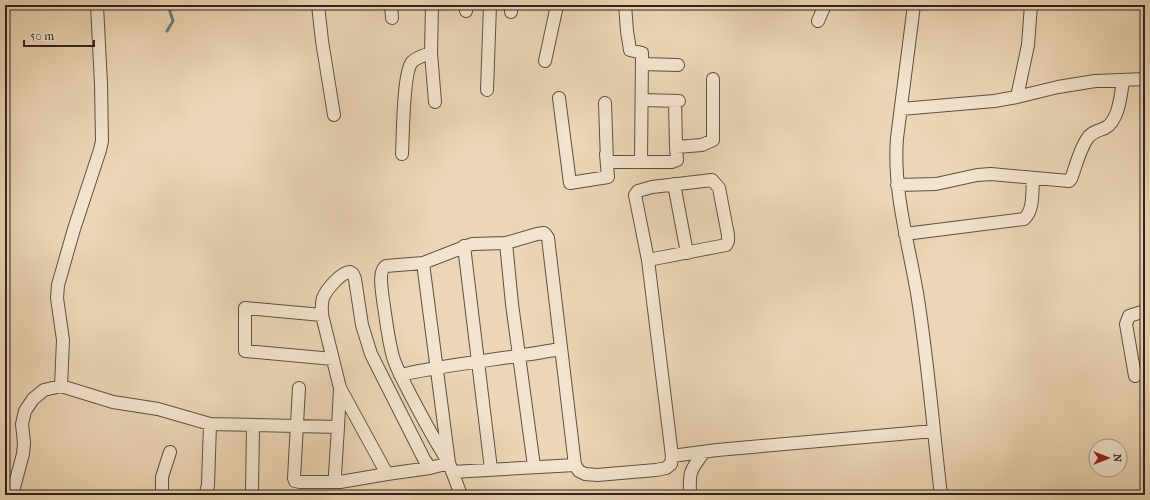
<svg xmlns="http://www.w3.org/2000/svg" width="1150" height="500" viewBox="0 0 1150 500" font-family="'IM FELL French Canon',serif">
	<style>
		.lines { fill: none; stroke-linecap: round; stroke-linejoin: round }
		.stream { stroke: #707c79; stroke-width: 3 }
		.minor-casing { stroke: #5e5042; stroke-width: 14 }
		.minor { stroke: #f3e4cf; stroke-width: 12 }
	</style>
	<rect width="100%" height="100%" fill="#ecd6b5"/>
	<filter id="stains"><feTurbulence type="fractalNoise" baseFrequency=".005" numOctaves="4"/><feColorMatrix values="0 0 0 0 .2 0 0 0 0 .09 0 0 0 0 .02 0 0 0 .5 -.17"/></filter>
	<radialGradient id="worn" r=".72"><stop offset=".6" stop-color="#630" stop-opacity="0"/><stop offset="1" stop-color="#630" stop-opacity=".3"/></radialGradient>
	<g class="lines">
		<path class="stream" d="M167,31l6,-10 -5,-16"/>
		<g class="minor-casing">
			<path id="minor" d="M318,5l4,36 12,74
				M391,5l1,13
				M625,5l2,26 3,19 12,3 -1,109
				M914,5l-17,133c-4,53 11,103 20,155 11,67 16,135 24,202
				M466,11l1,-6
				M511,12v-7
				M818,21l7,-16
				M431,53l4,49
				M545,61l11,-51v-5
				M642,64l36,1
				M487,90l3,-85
				M1017,97l11,-52 3,-40
				M559,98l11,85 38,-6 -2,-23
				M642,100l37,1
				M675,101l1,46
				M605,103l2,59h65l5,-2 -1,-13 26,-2 11,-5v-61
				M901,109l93,-8 23,-4 41,-10 37,-6 50,-2
				M402,154c1,-17 1,-82 10,-92 5,-5 13,-7 19,-9l1,-48
				M674,184l13,69
				M897,185l39,-1 41,-9 14,-1 78,7 2,-2c5,-13 8,-28 16,-40 4,-7 11,-8 18,-11 14,-7 16,-34 18,-48
				M905,234l119,-15c10,-8 8,-28 9,-41
				M506,243l6,61 22,162
				M464,246l27,223
				M648,260l78,-15 2,-4v-6l-9,-47 -7,-8 -60,7 -14,4 -3,4 13,65 24,196
				M423,263l26,200 12,32
				M322,315l-77,-7v43l88,8
				M400,375c53,-12 107,-16 160,-26
				M1135,376l-9,-52 3,-8 16,-5
				M61,386l52,16 45,7 52,15
				M299,388l-5,90 1,3 5,1h40
				M338,427l-3,47 1,5 4,3 47,-8 43,-6 -6,-9 -53,-105 -9,-29 -7,-46 -2,-5 -3,-2c-9,0 -24,18 -27,26 -2,6 -1,12 -1,17l18,73 47,86
				M430,468l19,-5c-14,-22 -27,-46 -39,-69 -6,-12 -13,-24 -17,-37 -5,-18 -7,-38 -10,-57 -1,-9 -5,-30 3,-34l37,-3 49,-19 34,-1 31,-9 7,-1 2,2 2,3 27,227
				M452,472l123,-7 4,6 6,3 12,1 59,-5 10,-2 5,-4 1,-8 45,-6 217,-19
				M252,490l1,-64
				M12,495l11,-41 1,-11 -2,-19 3,-13 8,-12 11,-9 17,-4 2,-46 -6,-42 1,-13 16,-56 26,-79 2,-9 -1,-57 -4,-79
				M162,495v-18l8,-25
				M204,495l2,-2 2,-8 2,-61 128,3 2,-38
				M690,495c-1,-24 0,-24 14,-43"/>
		</g>
		<use href="#minor" class="minor"/>
	</g>
	<rect width="1150" height="500" fill="none" stroke="#ecd6b5" stroke-width="20"/>
	<rect x="6" y="6" width="1138" height="488" fill="none" stroke="#2f241c" stroke-width="2"/>
	<rect x="10" y="10" width="1130" height="480" fill="none" stroke="#2f241c"/>
	<g transform="translate(1108 458) rotate(90)"><circle r="19" fill="#f3e4cf" stroke="#a59787"/>
	<path d="M0-3L7 15L0 10L-7 15Z" fill="#8f2418"/>
	<text y="-6" font-size="11" font-weight="bold" text-anchor="middle" fill="#2f241c">N</text>
	</g>
	<path d="M24 40v6h70v-6" fill="none" stroke="#2f241c" stroke-width="2"/>
	<text x="30" y="40" font-size="12" fill="#2f241c" stroke="#f3e4cf" stroke-width="3" paint-order="stroke">50 m</text>
	<rect width="100%" height="100%" filter="url(#stains)"/>
	<rect width="100%" height="100%" fill="url(#worn)"/>
</svg>
